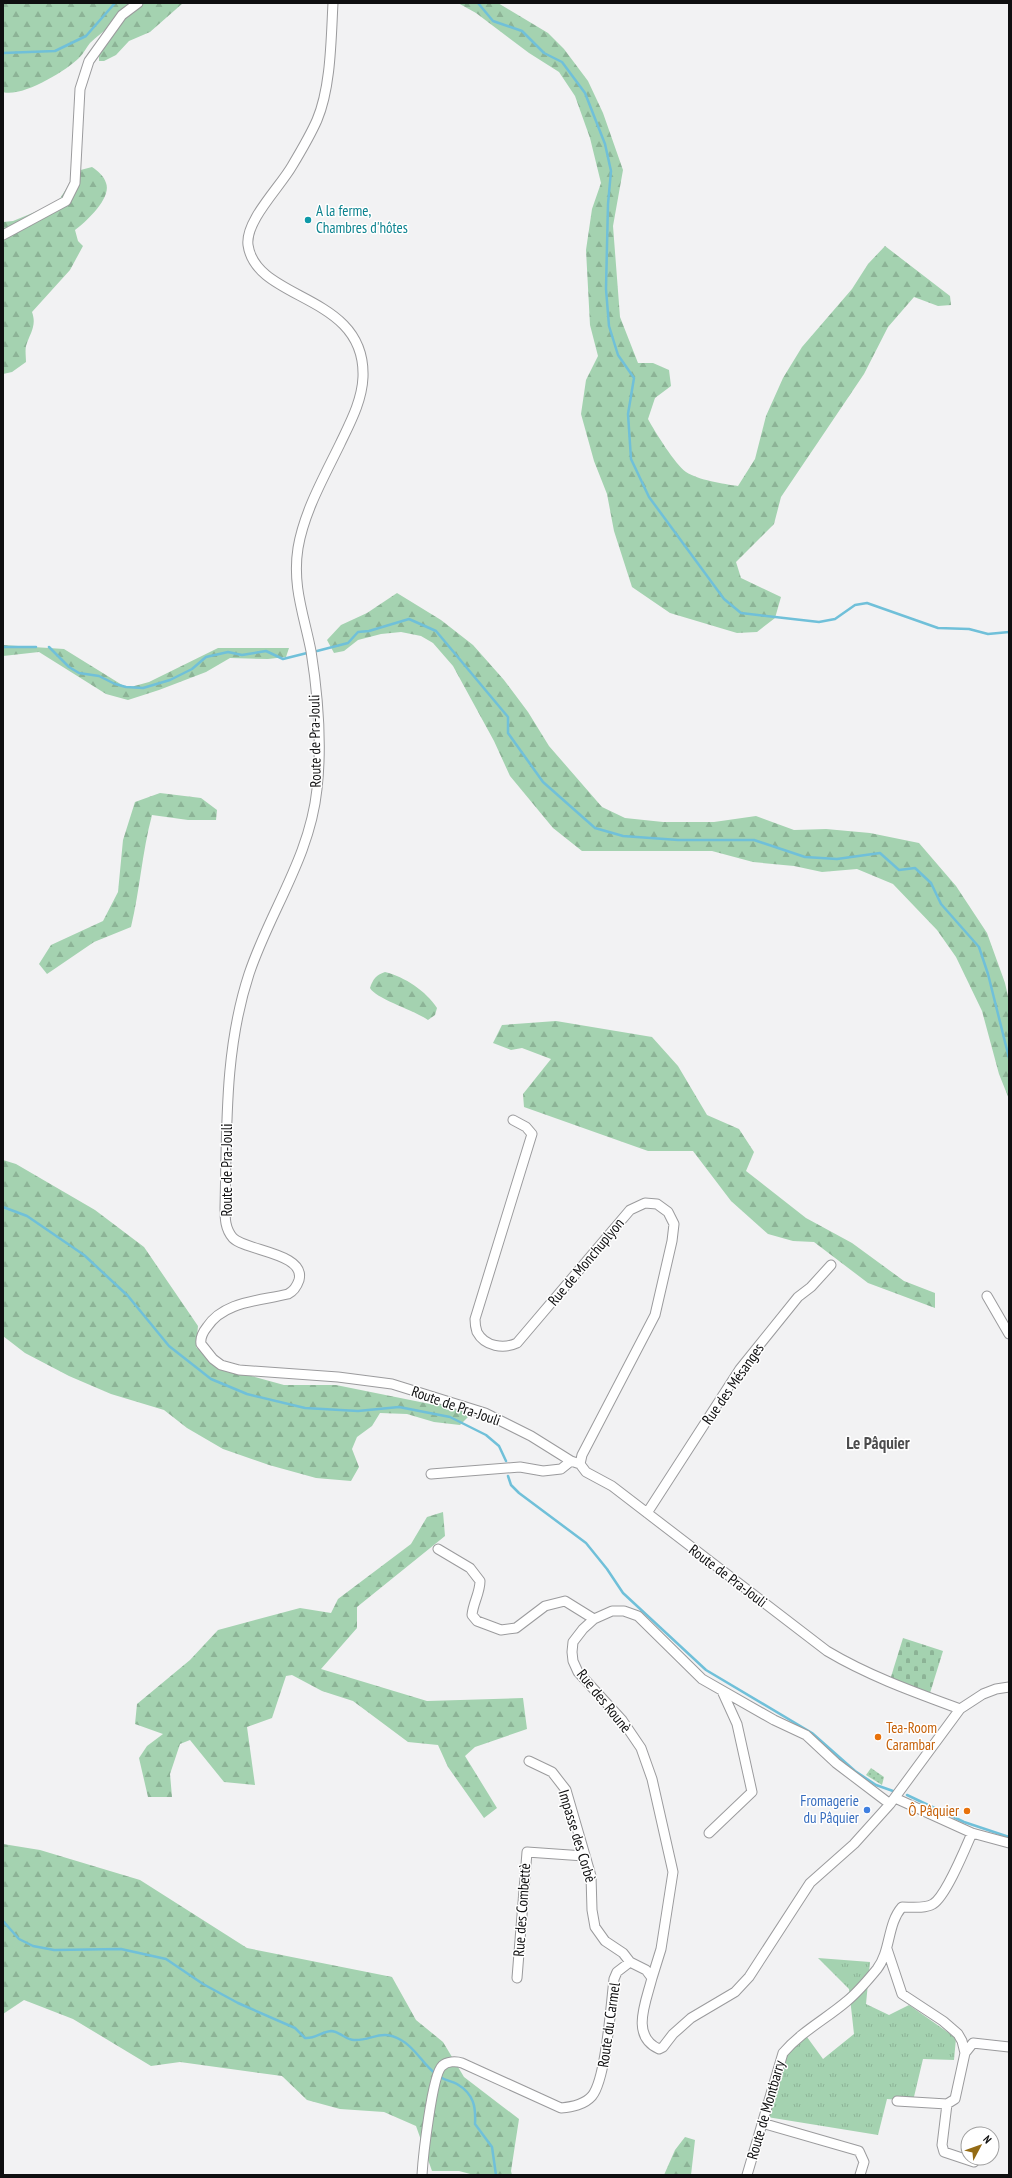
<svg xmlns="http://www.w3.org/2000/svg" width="1012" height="2178" viewBox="0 0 1012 2178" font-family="'PT Sans Narrow',sans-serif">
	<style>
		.grass { fill: url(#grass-tufts) }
		.forest { fill: url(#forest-firs) }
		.cemetery { fill: url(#cemetery-stones) }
		.garden { fill: url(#garden-dots) }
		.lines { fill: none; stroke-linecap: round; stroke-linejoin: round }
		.stream { stroke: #70c0d9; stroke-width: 2.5 }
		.street-casing { stroke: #9b9b9d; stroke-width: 11 }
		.street { stroke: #fff; stroke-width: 9 }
		.culture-dot { fill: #0f9aa8; stroke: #fff; stroke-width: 1.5 }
		.food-dot { fill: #e8710a; stroke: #fff; stroke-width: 1.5 }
		.shop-dot { fill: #3f7fe0; stroke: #fff; stroke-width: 1.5 }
		.labels { text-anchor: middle; stroke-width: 3; stroke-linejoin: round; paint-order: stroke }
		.culture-label { font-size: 15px; fill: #0d838f; stroke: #fff; text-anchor: start }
		.street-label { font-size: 15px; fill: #0f0f10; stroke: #fff }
		.food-label { font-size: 15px; fill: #c56008; stroke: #fff; text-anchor: start }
		.shop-label { font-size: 15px; fill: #366cbe; stroke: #fff; text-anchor: end }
		.quarter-label { font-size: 17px; font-weight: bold; fill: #4c4c4d; stroke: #fff }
	</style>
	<defs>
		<pattern id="grass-tufts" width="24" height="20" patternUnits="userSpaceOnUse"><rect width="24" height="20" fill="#a4d2b0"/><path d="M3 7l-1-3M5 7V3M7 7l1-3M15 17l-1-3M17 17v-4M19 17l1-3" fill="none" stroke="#8cb396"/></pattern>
		<pattern id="forest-firs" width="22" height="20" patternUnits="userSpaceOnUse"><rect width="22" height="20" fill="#a4d2b0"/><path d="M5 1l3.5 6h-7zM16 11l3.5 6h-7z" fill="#8cb396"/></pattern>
		<pattern id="cemetery-stones" width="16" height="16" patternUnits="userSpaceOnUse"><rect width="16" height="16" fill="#a4d2b0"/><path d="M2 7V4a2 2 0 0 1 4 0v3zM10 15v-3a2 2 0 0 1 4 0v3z" fill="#8cb396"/></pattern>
		<pattern id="garden-dots" width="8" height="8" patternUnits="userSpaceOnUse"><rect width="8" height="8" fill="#a4d2b0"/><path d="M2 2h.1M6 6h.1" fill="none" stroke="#8cb396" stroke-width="1.8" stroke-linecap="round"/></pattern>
	</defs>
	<rect width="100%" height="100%" fill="#f2f2f3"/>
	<path class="grass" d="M818,1958l52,4 -4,42 23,11 20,-10 47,33 -2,22 -31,-1 -10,42 -26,-2 -9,36 -111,-18 20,-63 20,-17 16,22 31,-25 -5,-45z"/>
	<path class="forest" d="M3,3h180l-33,29 -21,9 -13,14 -12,6h-5v-7l10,-27c-6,5 -13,10 -19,16 -4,5 -6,10 -11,15 -13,13 -58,40 -76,34z
		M458,3h40l50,30 16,16 24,32 15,32 20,57 -10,56 7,91 18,46h15l16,7 2,16 -16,12 -7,21c7,13 27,45 38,53 12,8 38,12 52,14l17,-27 11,-43 17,-38 19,-31 50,-58 16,-25 17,-18 65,50 1,9 -13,1 -24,-9 -26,30 -24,47 -83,123 -7,27 -38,38 5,16 40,19 -6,21 -18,14 -20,1 -67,-20 -38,-26 -18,-56 -7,-37 -13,-33 -13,-47 5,-34 12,-24 -8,-31 -4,-75 6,-41 9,-26 -11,-45 -15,-42 -16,-24 -30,-19 -53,-40z
		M92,167c6,4 12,9 14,16 6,15 -20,39 -31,47l3,11 5,5 -13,24 -38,42c5,14 -2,21 -6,34 -1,5 0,11 0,16l-14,10 -9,2v-152l10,-1 44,-18 13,-20 3,-11z
		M397,593l44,27 32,25 31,35 24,32 21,34 53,61 23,11 38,4h51l42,-6 38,14 32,-1 44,4 49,10 37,43 31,47 18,50 4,18v98l-10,-25 -17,-63 -26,-54 -19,-27 -44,-46 -36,-15 -35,3 -28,-6 -41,-4 -41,-11h-130l-29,-23 -43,-52 -16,-35 -41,-75 -20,-23 -12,-7 -20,-4 -20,2 -23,6 -14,11 -10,2 -7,-13 14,-15 26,-12z
		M3,645l61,4 63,39 22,-6 69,-34h71l-3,9 -18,2 -38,-1 -24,14 -47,18 -31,10 -22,-6 -67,-42 -36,4z
		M160,793l41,5 16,12 -1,10h-28l-36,-5c-10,37 -12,75 -21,112l-37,15 -47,32 -8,-10 12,-19 52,-24 15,-29 5,-52 12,-38z
		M385,972c20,5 41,19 52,36l-2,7 -7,5c-14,-10 -52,-21 -58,-32 3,-9 6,-13 15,-16z
		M556,1021l96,16 26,29 29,49 32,14 15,23 -8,19 60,47 46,25 52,38 31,12v15l-67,-25 -54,-41 -21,-1 -25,-7 -37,-33 -38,-50h-45l-124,-44 -1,-13 28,-35 -29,-11 -11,2 -18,-7 9,-18z
		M3,1160l13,4 79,46 49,37 54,79 -2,21 22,20 66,18h52l99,20 19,-2 14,14 -8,8 -26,-3 -27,-8 -27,-1 -8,13 -15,11 -5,12 7,18 -8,14 -35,-3 -47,-13 -46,-16 -36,-21 -23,-18 -53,-16 -42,-18 -44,-23 -22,-17z
		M443,1512l2,24 -88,71v21l-36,41 106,32 96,-3 4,31 -52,18 -10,9 32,52 -13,10 -36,-51 -10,-22 -30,-3 -55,-41 -31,-10 -30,-16 -6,1 -14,42 -25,9 8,58 -31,-3 -34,-42 -10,4 -10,30 2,23h-24l-9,-39 8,-12 16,-12 -28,-10 2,-20 53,-44 28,-30 82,-22 31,5 7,-14 73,-55 16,-27z
		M3,1844l37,6 100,30 107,68 145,29 24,43 27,22 21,35 55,42 -8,52 1,4h-38l-15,-4h-27l-16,-45 -32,-14 -44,-3 -33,-9 -25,-24 -102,-14 -29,4 -78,-47 -49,-19 -21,14z
		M685,2137l10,3 -4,35h-27l11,-25z"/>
	<path class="cemetery" d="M903,1638l40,13 -13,42 -40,-13z"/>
	<path class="garden" d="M871,1768l13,9 -2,8 -16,-10z"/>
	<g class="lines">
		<path class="stream" d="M478,3l15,18 29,10 22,22 18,9 23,31 20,51 6,27 -3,33 -2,85 3,37 9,29 16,23 -6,36 3,45 18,38 75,102 17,14 78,9 16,-3 20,-14 12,-2 71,25 31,1 19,5 21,-2
			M3,53l52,-2 31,-15 29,-33
			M3,647h33
			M49,647l20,20 10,6 20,3 16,8 11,3 17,1 27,-8 22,-11 14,-12 22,-5 14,3 24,-4 17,8 24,-6
			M317,651l31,-8 10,-11 11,-1 40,-12 27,12 72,86v16l35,49 52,46 28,8 55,4h76l51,17 32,2 43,-6 19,17 16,-2 16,15 10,21 38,43 9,27 21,84
			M3,1207l24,9 57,39 44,41 41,50 42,33 36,15 58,14 53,3 41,-4 51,10 36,18 13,11 7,15
			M508,1476l3,9 8,8 67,50 21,26 16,24 83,77 106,63 43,38 21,14 17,6
			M907,1795l57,27 45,15
			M3,1921l16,18 14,7 21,4 67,-1 45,10 37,25 35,19 57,25 10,10c10,1 16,-6 26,-7 8,0 15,9 23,9 18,1 27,-12 47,0 15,8 22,25 35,34
			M440,2077c6,4 12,4 17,7 17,10 19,23 18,40l17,23 4,28"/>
		<g class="street-casing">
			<path id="street" d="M333,3c-2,36 -2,84 -16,117 -7,16 -16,31 -25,46 -12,21 -47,55 -44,79 8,57 118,48 115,132 -1,24 -13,46 -23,67 -16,33 -36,68 -42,104 -6,38 6,67 13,103 7,44 11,94 6,138 -7,68 -47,122 -68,185 -25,76 -22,155 -24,234 0,10 0,21 8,30 13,13 73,15 66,42 -2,6 -5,11 -11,14 -28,7 -64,7 -81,33 -4,5 -7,11 -6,17l12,15 8,6 18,5 99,7 54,7 93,29 46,23 40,25 9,3 6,8 26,14 215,165c42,25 87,41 133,58
				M3,235l63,-34 9,-18 5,-94 9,-28 33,-46 16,-12
				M513,1120l13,7 6,7 -57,185c0,4 1,10 2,13 8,15 27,17 40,11l113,-133 15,-7 12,1 11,8 6,12 -2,17 -17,74 -73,140 -2,9
				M987,1296l22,38
				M431,1474l89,-7 23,4 18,-2 10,-8
				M647,1513l93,-144 58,-72 13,-10 20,-22
				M438,1549l32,19 10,13c0,12 -7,22 -8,34l5,6 24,9 15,-2 29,-22 20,-5 29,18
				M529,1761l23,11 14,18 25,86 1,34 3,17 10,14 18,12 7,9
				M895,1798l77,35 37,10
				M709,1833l43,-41 -15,-68 -15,-33
				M887,1949l15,45 41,27 15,13 4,7 3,12 -10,46 -8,5 -5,41 2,7 30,10
				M517,1978l10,-126 57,4
				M652,1978l9,-29 12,-77 -21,-93 -11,-31 -19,-28 -44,-48 -5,-11 -1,-9 1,-10 10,-13 11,-10 18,-8h12l14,5 64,63 72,41 32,15 30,28 54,41
				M965,2053l8,-10 36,4
				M897,2101l50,3
				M762,2123l97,28 5,11 -4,13
				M422,2175c1,-17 10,-100 20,-109 5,-5 14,-5 20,-3l99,45c11,-1 23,-3 31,-12 14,-17 19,-92 22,-117l3,-7 13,-10 16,8 6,8c-6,24 -22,58 7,71l4,-2 10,-13 18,-16 44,-26 14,-15 61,-94 44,-39 36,-40 70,-95 23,-15 13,-5 13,-2
				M747,2175l36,-122c19,-22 43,-34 64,-52 11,-9 21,-21 30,-32 14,-18 10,-45 25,-62 9,0 22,2 31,-3 13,-8 32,-55 39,-71"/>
		</g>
		<use href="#street" class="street"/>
	</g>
	<circle class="culture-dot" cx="308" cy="220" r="4"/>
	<g class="food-dot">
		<circle cx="878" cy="1737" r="4"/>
		<circle cx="967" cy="1811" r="4"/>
	</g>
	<circle class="shop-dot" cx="867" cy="1810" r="4"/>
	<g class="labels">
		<g class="culture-label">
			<text x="316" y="216">A la ferme,<tspan x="316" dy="17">Chambres d'hôtes</tspan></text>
		</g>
		<g class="street-label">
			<text transform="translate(315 741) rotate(-91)" y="5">Route de Pra-Jouli</text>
			<text transform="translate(227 1170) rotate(-90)" y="5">Route de Pra-Jouli</text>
			<text transform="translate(586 1262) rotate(-50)" y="5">Rue de Monchuplyon</text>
			<text transform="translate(733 1384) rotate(-55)" y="5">Rue des Mésanges</text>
			<text transform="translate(456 1406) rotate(19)" y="5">Route de Pra-Jouli</text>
			<text transform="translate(728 1576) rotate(37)" y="5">Route de Pra-Jouli</text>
			<text transform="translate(604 1701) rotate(51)" y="5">Rue des Rounè</text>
			<text transform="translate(577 1836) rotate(73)" y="5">Impasse des Corbè</text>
			<text transform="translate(522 1910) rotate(-86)" y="5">Rue des Combettè</text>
			<text transform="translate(609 2025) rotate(-82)" y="5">Route du Carmel</text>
			<text transform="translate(766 2110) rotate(-74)" y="5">Route de Montbarry</text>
		</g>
		<g class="food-label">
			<text x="886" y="1733">Tea-Room<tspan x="886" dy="17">Carambar</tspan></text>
			<text x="959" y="1816" text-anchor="end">Ô Pâquier</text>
		</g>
		<g class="shop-label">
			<text x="859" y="1806">Fromagerie<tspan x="859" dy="17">du Pâquier</tspan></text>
		</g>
		<g class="quarter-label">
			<text x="878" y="1449">Le Pâquier</text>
		</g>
	</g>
	<rect width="1012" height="2178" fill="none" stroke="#0f0f10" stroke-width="8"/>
	<g transform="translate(980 2146) rotate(49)"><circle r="19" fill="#ffffff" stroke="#9f9f9f"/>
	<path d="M0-3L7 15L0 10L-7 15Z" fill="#946b15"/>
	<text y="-6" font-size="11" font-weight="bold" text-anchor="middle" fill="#0f0f10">N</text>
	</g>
</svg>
